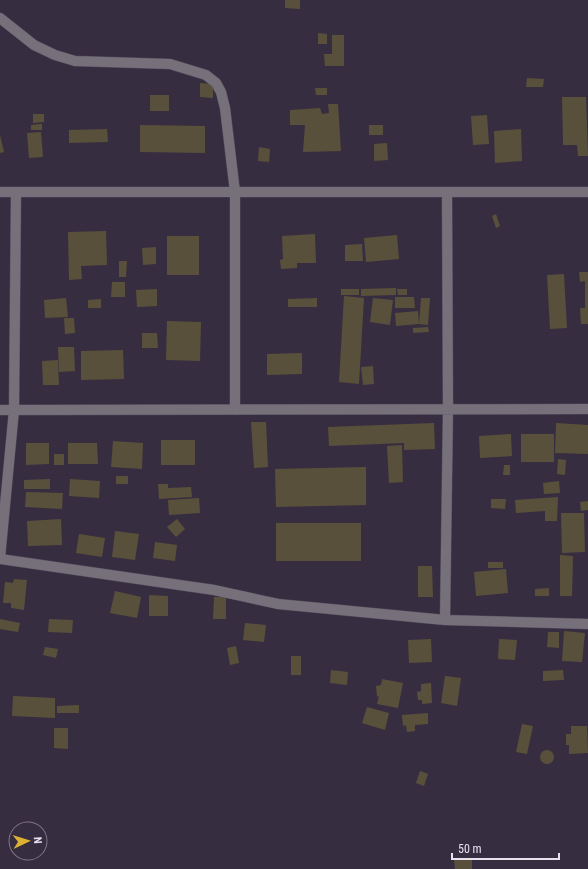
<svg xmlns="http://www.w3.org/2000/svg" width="588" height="869" viewBox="0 0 588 869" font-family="'Roboto Condensed',sans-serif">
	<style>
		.building { fill: #59503b }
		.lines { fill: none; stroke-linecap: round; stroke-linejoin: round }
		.minor-casing { stroke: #534a5c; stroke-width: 11 }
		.minor { stroke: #75707a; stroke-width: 10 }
	</style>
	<rect width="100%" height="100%" fill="#372d40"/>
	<path class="building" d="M285,0h15v9l-15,-1z
		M318,33l9,1v10h-9z
		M332,35h12v31h-19l-1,-12h8z
		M527,78l17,1 -1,8h-17z
		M200,83l13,1v14l-13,-1z
		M315,88h12v7h-11z
		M150,95h19v16h-19z
		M562,97h24l2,59h-10l-1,-11h-14z
		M328,104h10l3,47 -38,1 2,-27h-15v-15l30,-2 2,6 7,-1z
		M33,114h11v8l-11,1z
		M487,115l2,29 -16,1 -2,-29z
		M42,124v6h-11v-5z
		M140,125l65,1v27l-65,-1z
		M369,125h14v10h-14z
		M107,129l1,13 -39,1v-13z
		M521,129l1,32 -27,2 -1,-32z
		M41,132l2,25 -14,1 -2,-25z
		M0,135l4,17 -4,1z
		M387,143l1,17 -14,1v-17z
		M259,147l11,2 -1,13 -11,-1z
		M496,214l4,12 -4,2 -4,-12z
		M106,231l1,34 -26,1 1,13 -13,1 -1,-48z
		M315,234l1,29h-19v5l-16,1 -1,-9 3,-1 -1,-23z
		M397,235l2,24 -33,3 -2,-24z
		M167,236h32v39h-32z
		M362,244l1,17h-18v-16z
		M156,247v17l-13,1 -1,-17z
		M119,261h8l-1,16h-7z
		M579,272h9v52h-7l-1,-16h5v-27l-5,1z
		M564,274l3,54 -17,1 -3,-54z
		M112,282h13v15h-14z
		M396,288v7l-35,1v-7z
		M157,289v17l-20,1 -1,-17z
		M341,289h18v6h-18z
		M397,289h10v6h-9z
		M344,296l20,2 -5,86 -20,-2z
		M395,297h19l1,11h-20z
		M66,298l2,19 -23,1 -1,-18z
		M317,298v9h-29v-8z
		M373,298l20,2 -3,25 -20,-3z
		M421,298h9l-2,27 -9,-1z
		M101,299v9h-13v-8z
		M418,311l1,13 -23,2 -1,-13z
		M64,318h10l1,15 -10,1z
		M167,321l34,1 -1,39 -34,-1z
		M428,327l1,5 -16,1v-5z
		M142,333h15l1,15h-16z
		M58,347h16l1,24 -16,1z
		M123,350l1,29 -43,1v-29z
		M302,353v21l-35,1v-21z
		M58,360l1,25h-16l-1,-24z
		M373,366l1,18 -11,1 -2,-18z
		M251,422h15l2,45 -14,1z
		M434,423l1,26 -31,1v-7l-75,3 -1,-19z
		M556,423l32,2v29l-33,-1z
		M511,434l1,22 -32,2 -1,-22z
		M521,434h33v28h-33z
		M161,440h34v25h-34z
		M113,441l30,2 -1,26 -31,-2z
		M26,443h23v21l-23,1z
		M68,443h29l1,21h-30z
		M402,445l1,37 -14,1 -2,-37z
		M54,454h10v11h-10z
		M558,459l8,1 -1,15 -8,-1z
		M504,465h6v10h-7z
		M366,467v38l-90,2 -1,-38z
		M116,476h12v8h-12z
		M50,479v10h-26v-9z
		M70,479l30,2 -1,17 -30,-2z
		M559,481l1,12 -16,1 -1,-11z
		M158,484h10v4l23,-1 1,10 -33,2z
		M26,492l37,1 -1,16 -37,-2z
		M558,497l-1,24h-12v-10l-29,2 -1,-13z
		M199,498l1,15 -31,2 -1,-15z
		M491,499h15l-1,10 -14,-1z
		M588,501v9l-7,1 -1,-9z
		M561,513h23l1,39 -23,1z
		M61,519l1,26 -34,1 -1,-25z
		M177,519l8,10 -9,8 -9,-10z
		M276,523h85v38h-85z
		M115,531l24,3 -4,26 -23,-3z
		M79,534l26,4 -3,19 -26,-4z
		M155,542l22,3 -2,16 -22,-3z
		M560,555l13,1 -1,40h-12z
		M488,562h15v6h-15z
		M418,566h14l1,31h-15z
		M506,569l2,24 -32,3 -2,-24z
		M14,579l13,1 -3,30 -13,-2v-5h-8l2,-21 8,1z
		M549,588v8h-14v-7z
		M115,591l26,6 -4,21 -27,-5z
		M149,595l19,1v20h-19z
		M214,597h12v22h-13z
		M0,619l20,4 -2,9 -18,-3z
		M49,619l24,1 -1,13 -24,-1z
		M245,623l21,2 -2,17 -21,-2z
		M564,631l21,2 -3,29 -20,-1z
		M548,632h11v16l-12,-1z
		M431,639l1,23 -23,1 -1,-23z
		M499,639l18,1 -2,20 -17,-1z
		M236,646l3,17 -9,2 -3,-17z
		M45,647l13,2 -2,9 -13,-3z
		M291,656h10v19h-10z
		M331,670l17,2 -1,13 -17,-2z
		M563,670l1,10 -21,1v-10z
		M445,676l16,2 -4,28 -16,-3z
		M382,679l21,4 -5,25 -21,-4 2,-8 -2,1 -1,-11 5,-1z
		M431,683l1,20 -10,1v-4h-4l-1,-8 4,-1v-7z
		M13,696l42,2v20l-43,-2z
		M79,705v8h-22v-7z
		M367,707l22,6 -4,17 -23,-7z
		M428,713v11l-13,1v6l-8,1 -1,-7 -3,1 -1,-11z
		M522,724l11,2 -6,28 -11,-2z
		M571,726h16l1,27 -19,1v-9h-3v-11h5z
		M54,728h14v21l-14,-1z
		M540 757a7 7 0 1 1 14 0a7 7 0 1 1-14 0Z
		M420,771l8,3 -4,12 -8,-3z
		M472,859v10h-17l-1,-9z"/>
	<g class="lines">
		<g class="minor-casing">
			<path id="minor" d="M0,18l34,27 21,10 20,6 95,3 36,11 10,8 5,9 4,16 10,84v218
				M0,192h588
				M0,410l588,-1
				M0,558l14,-148 2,-218
				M0,559l214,31 64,14 167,16 143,4
				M445,620l3,-211 -1,-217"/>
		</g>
		<use href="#minor" class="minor"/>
	</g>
	<g transform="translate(28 841) rotate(86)"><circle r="19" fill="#372d40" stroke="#7e7586"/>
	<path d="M0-3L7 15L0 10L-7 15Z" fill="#deb133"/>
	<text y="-6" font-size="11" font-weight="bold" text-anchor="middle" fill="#e8e2ee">N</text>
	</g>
	<path d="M452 853v6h107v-6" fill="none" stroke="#e8e2ee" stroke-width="2"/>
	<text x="458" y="853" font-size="12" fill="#e8e2ee" stroke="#372d40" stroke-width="3" paint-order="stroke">50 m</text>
</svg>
